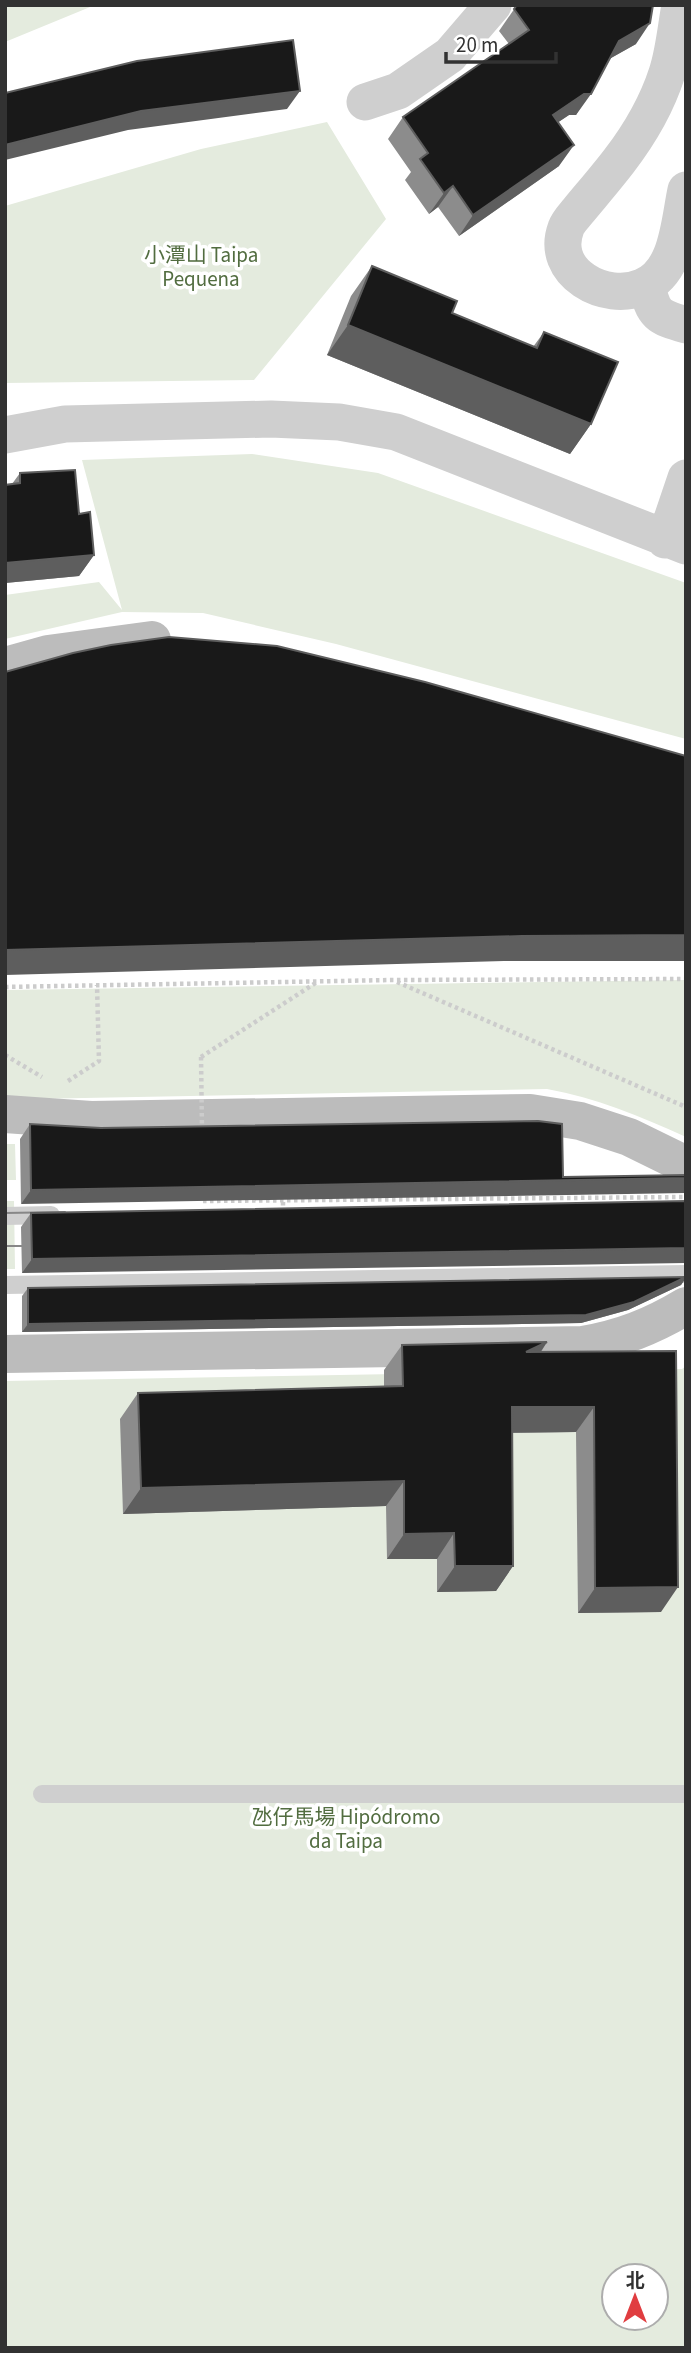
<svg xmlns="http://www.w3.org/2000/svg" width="691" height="2353" viewBox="0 0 691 2353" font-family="'Source Sans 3','Noto Sans SC',sans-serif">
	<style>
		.green { fill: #e4ebde; fill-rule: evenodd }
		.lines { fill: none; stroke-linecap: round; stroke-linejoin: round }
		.path { stroke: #ccc; stroke-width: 4.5; stroke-dasharray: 3.5 3.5; stroke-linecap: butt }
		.lane { stroke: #cfcfcf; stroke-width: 18 }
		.street { stroke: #cfcfcf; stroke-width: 37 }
		.secondary { stroke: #bcbcbc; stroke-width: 38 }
		.tram { stroke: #878787; stroke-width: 2 }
		.path-bridge { stroke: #ccc; stroke-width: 4.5; stroke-dasharray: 3.5 3.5; stroke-linecap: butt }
		.wall { fill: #8c8c8c }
		.shaded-wall { fill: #5e5e5e }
		.building { fill: #191919; stroke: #5e5e5e; stroke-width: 2 }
		.labels { text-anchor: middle; stroke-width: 7; stroke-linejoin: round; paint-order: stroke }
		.park-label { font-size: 21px; fill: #526d40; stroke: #fff }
	</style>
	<rect width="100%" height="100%" fill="#fff"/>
	<path class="green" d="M5,5h90l-90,37z
		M327,122l59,97 -132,161 -249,3v-177l196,-57z
		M252,454l126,19 308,110v156l-350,-95 -133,-31 -81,-1 -117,27v-44l94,-13 23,28 -40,-150z
		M686,980v157c-46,-21 -90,-39 -139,-48l-516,10 -26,-2v-107z
		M5,1144h10l1,36h-11z
		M5,1201h9l1,68h-10z
		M686,1366v982h-681v-967l677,-12zM614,2276h42v42h-42z"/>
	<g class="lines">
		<path class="path" d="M397,982l289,125
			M5,987l388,-7 293,-1
			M5,1055l37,22
			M201,1057l116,-75
			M68,1081l31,-20 -2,-76
			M283,1195v17"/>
		<path class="lane" d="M5,1216l46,-1
			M5,1285l681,-11
			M42,1794h644"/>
		<path class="street" d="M680,5c-4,22 -6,47 -13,68 -10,31 -28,62 -48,88 -13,17 -27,33 -41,50 -4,5 -10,11 -12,17 -17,45 40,75 76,59 36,-14 37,-65 44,-97
			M365,102l33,-11 52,-36 43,-50
			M647,285c6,30 11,32 39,40
			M5,435l60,-11 206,-5 68,3 57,10 290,114
			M665,540l21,-62"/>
		<path class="secondary" d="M5,666l43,-12 104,-14
			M5,1114l86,6 439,-7 50,8 49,16 57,28
			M5,1354l578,-9c39,-7 68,-18 103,-39"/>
		<path class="tram" d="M5,1213l60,-1
			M5,1246h37"/>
		<path class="path-bridge" d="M201,1057l1,73
			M203,1201l483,-4"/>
	</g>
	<path class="wall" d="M517,5l119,39 -27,15 -33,56h-7l-11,7 1,44 -100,70 -21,-29 -9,7 -24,-34 6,-8 -23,-33 15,-22 106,-73 -10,-13z
		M372,266l80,47 81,34 11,-15 47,92 -21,30 -243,-99 24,-59z
		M20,473l59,41 15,41 -15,21 -74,7v-98l7,-1z
		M30,1124l71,4 -80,76 -1,-65z
		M686,1201l-664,72 -1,-46 10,-14z
		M686,1277l-5,8 -53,25 -47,13 -559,9v-36l6,-8z
		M547,1342l-6,10 135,-1 -15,261 -83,1 -2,-181 -64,1 1,133 -17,25 -59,1v-33h-50l-1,-53 -263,8 -3,-95 18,-26 246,-7v-16l18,-25z"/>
	<path class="shaded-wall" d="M650,23l-14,21 -32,18 15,-21z
		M300,91l-13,18 -159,21 -123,30v-15l136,-34z
		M584,94h7l-15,21h-7l-31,21 15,-21z
		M574,145l-15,21 -100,70 14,-21z
		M453,186l-15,21 -9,7 15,-21z
		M348,325l243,99 -21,30 -243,-99z
		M94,555l-15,21 -74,7v-20z
		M686,935v26h-182l-499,14v-25l517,-14z
		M686,1178v15l-665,11 10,-14z
		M686,1248v15l-664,10 10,-14z
		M686,1278l-5,7 -53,25 -47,13 -559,9 6,-8z
		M547,1342l-17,26 -4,-16z
		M512,1407h82l-18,25 -82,1z
		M404,1481l-18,25 -263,8 18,-26z
		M454,1533l-17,26h-50l17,-25z
		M455,1566h58l-17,25 -59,1z
		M678,1587l-17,25 -83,1 17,-25z"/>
	<path class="building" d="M517,5h136l-3,18 -31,18 -28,53h-7l-31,21 21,30 -101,70 -20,-29 -9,7 -24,-34 8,-6 -25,-36 126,-87 -15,-21z
		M293,40l7,51 -159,20 -136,34v-52l132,-32z
		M372,266l85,35 -5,12 85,35 7,-16 74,30 -27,62 -243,-99z
		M75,470l4,44 11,-2 4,43 -89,8v-78l15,-2v-10z
		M169,637l108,9 148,36 261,74v179l-164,1 -517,14v-278l68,-19 38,-8z
		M538,1121l24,3 1,53 123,-2v3l-655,12 -1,-66 71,4z
		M686,1201v47l-654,11 -1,-46z
		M686,1277l-52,25 -48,13 -558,9v-36z
		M547,1342l-21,10 150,-1 2,236 -83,1 -1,-181h-82l1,159h-58l-1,-33 -50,1v-53l-263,7 -3,-95 265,-7 -1,-41z"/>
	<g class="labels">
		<g class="park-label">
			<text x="201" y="262">小潭山 Taipa<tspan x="201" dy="24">Pequena</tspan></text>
			<text x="346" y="1824">氹仔馬場 Hipódromo<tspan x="346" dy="24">da Taipa</tspan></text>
		</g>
	</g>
	<rect width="691" height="2353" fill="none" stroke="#323232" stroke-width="14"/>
	<g transform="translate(635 2297)"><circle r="33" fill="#ffffff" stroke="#adadad" stroke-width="2"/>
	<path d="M0-5L12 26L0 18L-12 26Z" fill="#e03d40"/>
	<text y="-10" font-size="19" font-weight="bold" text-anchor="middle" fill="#323232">北</text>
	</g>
	<path d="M446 52v10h110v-10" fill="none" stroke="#323232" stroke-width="3.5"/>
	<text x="456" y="52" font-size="21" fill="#323232" stroke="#ffffff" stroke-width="5" paint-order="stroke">20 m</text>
</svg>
